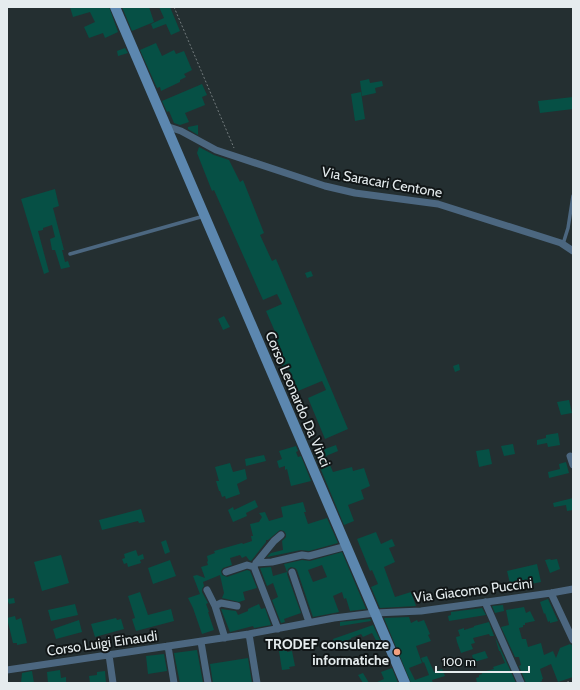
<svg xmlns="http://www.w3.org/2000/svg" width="580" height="690" viewBox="0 0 580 690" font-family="Cabin,sans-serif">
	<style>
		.building { fill: #065045; fill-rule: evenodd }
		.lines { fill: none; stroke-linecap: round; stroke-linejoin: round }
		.path { stroke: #737c7e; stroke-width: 1; stroke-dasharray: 2 2; stroke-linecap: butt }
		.lane { stroke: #4c6780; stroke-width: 3.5 }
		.street { stroke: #4c6780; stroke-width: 7 }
		.secondary { stroke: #5c87af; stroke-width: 10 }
		.rail { stroke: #c4ccce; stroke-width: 2; stroke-dasharray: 2 4; stroke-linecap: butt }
		.poi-dot { fill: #f2a07f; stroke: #111617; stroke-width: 1.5 }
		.labels { text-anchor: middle; stroke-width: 4; stroke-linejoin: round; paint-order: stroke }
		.street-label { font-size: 14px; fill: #e5ecee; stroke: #111617 }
		.poi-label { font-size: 14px; font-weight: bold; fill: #e5ecee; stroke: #111617; text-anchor: end }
	</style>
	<rect width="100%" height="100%" fill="#242f31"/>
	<path class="building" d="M70,7h39l9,25 -13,6 -2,-5 -14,5 -5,-11 11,-5 -5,-10 -17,5z
		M122,7h27l5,15 -22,9z
		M159,7h11l10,24 -9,4 -5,-11 -13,5 -2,-5 13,-6z
		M156,43l6,13 12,-6 2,4 8,-3 8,19 -8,4 2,3 -6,3v2l-19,9 -1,-4 -3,1 -17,-38z
		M125,48l3,5 -10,3 -1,-5z
		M369,79l1,4 12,-2 1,5 -8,2 1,5 -14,3 -2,-15z
		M202,84l5,11 -5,2 3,8 -20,8 4,9 -9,3 -6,-2 -5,-12 -2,1 -5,-11z
		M361,92l4,27 -10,2 -4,-27z
		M573,97v12l-33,4 -2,-12z
		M198,125v10l-10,-6v-2z
		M199,147l15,8 15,5 11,22 3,-2 21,53 -4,2 12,26 4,-2 72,170 -23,10 -17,-41 18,-8 -4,-9 -24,10 -9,-22 -5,2 -5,-13 4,-2 -9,-21 2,-1 -10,-23 16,-7 -5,-10 -14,6 -49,-110 -2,1 -15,-38z
		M55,189l4,17 -6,2 11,42h-2l3,12 3,-1 2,6 -9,2 -6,-19h-3l-2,-11 5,-2 -3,-12 -9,3v2l-5,1 11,41 -5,2 -23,-75z
		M311,271l2,5 -6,2 -2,-5z
		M224,316l6,11 -7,3 -5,-11z
		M459,364l1,6 -5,2 -2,-6z
		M569,400l3,13 -11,2 -4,-13z
		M558,433l2,12 -12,2 -1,-4 -10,2v-5l9,-2v-3z
		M513,444l2,10 -11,2 -3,-10z
		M336,445l2,6 -12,5 7,16 19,-5 1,4 11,-3 6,18 -9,4 3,9 -16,6 6,16 -10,4 -30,-72z
		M296,446l2,5 -2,1 2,5 3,-1 10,25 -20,5 -4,-17 -2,1v-4l-6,2 -2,-7 5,-2 -3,-8z
		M489,449l3,15 -13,3 -3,-16z
		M264,455l2,6 -20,5 -1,-7z
		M566,462l3,11 -20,5 -1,-6 12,-3 -1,-5z
		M230,463l3,9 12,-3 2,10 -10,5 3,10 -14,5 -1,-3 -3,1 -2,-6h-1l-3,-10h3l-4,-14z
		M573,498v12l-6,1 -1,-6 -12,2 -1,-4z
		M255,500l3,7 -12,6 1,3 -14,6 -5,-12 5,-3 1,3z
		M303,502l3,10h-2l4,12 19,-6 11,25 -29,8 -8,-1 -34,7 4,-4 12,-3 -1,-9 4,-4v-3l-2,-3 -4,-1 -12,10h-2v2l-15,19 -2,-1 -3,-4 -4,2 -2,-3 -10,3 2,7 -9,3 -2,3 1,4 5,2 20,-7 3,1 7,17 -14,4 2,8 -6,2 -17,-4 2,-5 -4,-18 -17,7 1,4 -2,3v3l6,11 -2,1 3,8h-1l6,18 -12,4 -9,-26 -5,-10 12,-4 -7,-18 4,-1 8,3 -4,-11 7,-2 -1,-3 1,-1 -1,-5 8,-3 -1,-2 28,-8 1,1 9,-3 -1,-5h2l-3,-12 9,-2 3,-5 -3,-4 6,-1 4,9 14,-4 -2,-10z
		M141,509l4,13 -6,1 -1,-2 -36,9 -3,-10z
		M376,532l5,12 11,-5 3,7 -6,2 6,14 -11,5 11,30 16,-5 5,14 -36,2 -9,-21 7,-3 -6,-14 -2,1 -13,-32z
		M166,540l4,12 -5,2 -4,-12z
		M136,550l2,6 5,-2 1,5 -4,1 1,3 -13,4 -1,-4 -3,1 -2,-5 3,-1 -1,-4z
		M342,552l24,57 -16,2 -4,-13 -2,1 -2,-7 -9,4 6,16 -26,5 -16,-47 -2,-2 -4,-1 -3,2 -1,5 14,39 -17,6 1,3 -4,1 -9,-23 6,-3 -5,-14 -6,3 -7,-18 11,-1 2,9 14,-4 -3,-8 18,-4 8,1zM322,565l5,12 -14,5 -5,-12z
		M61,555l8,28 -27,8 -8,-29z
		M550,559l1,1 6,-1 3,10 -10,4 -5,-13z
		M170,560l6,16 -23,8 -5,-16z
		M537,564l4,18 -30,6 -4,-17z
		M140,592l8,23 23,-6 3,12 -38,10 -4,-12 3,-1 -7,-22z
		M14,598l1,5 -6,1 -2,-5z
		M548,599l10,22 -8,2v-2l-2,1 -3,-9 -1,1 -4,-12z
		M75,604l3,11 -27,6 -3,-11z
		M259,604l2,5 4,-1 6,17 -17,3 -1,-2 -23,6 -9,-23 15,2 2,4 10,-4v-2z
		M503,605l1,6 -9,2 -3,-7z
		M524,607l2,6 4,-2 5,10 -10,2v2h-2v2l-4,1 3,11h4l2,8 13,-4 3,12 9,-4 3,7 4,-10 10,-4 2,1 1,3v29l-15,5 -7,-18 -11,5 3,10h-1v2l-4,2h-12l-7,-17 2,-1 -2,-8h-4l-14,-30 8,-2 -3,-15z
		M482,608l4,7 -37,6 -1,-5 3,-1v-3z
		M15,616l1,4 5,-2 6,25 -10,2v-2h-4l-6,-25z
		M409,617l2,6 6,-3 1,2 6,-2 6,14 -2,1 3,6 -15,5 6,17 -13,5 6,12 14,-5 -5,-13 -1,1 -2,-5 6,-2 7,16 8,-3 3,7 -13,4 1,3h-22l-27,-65z
		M116,618l1,2 4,-1 3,10 -29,8 -4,-13z
		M370,619l1,2 -31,5v-4z
		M79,620l3,12 -26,7 -3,-10z
		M489,622l5,14h-4l-1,-2 -16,4 2,5 -4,1 2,5 -12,4 -4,-11 -1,-5 4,-1 -2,-6 6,-2v2l10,-3v-1z
		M373,625l7,15 -3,2 -5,-9 -9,4 -2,-3 -10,4v1l-6,2 2,6 -5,1 -2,-4 -5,1 -2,-6z
		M495,637l21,46h-39l-1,-5 3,-1v-2l3,-1v-2l12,-3 -1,-2 12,-4 -5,-12h-1z
		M197,650l6,33h-23l-6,-30z
		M287,650v2l5,-1 3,15 -6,1 1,2 -8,1 -3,-19z
		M485,651l3,7 -14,4 -2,-7z
		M164,654l3,17 -19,3 -2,-18z
		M248,658l4,25h-39l-3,-19z
		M392,668l6,15h-23l9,-4 -3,-7z
		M60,670l1,8 5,-1v6h-18l-1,-11z
		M32,671l2,12h-13l1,-10z
		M105,671l1,12h-16l-1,-7 8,-1v-3z
		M363,673l6,10h-6l-5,-8z"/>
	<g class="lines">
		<path class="path" d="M174,7l60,141"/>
		<path class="lane" d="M563,244l5,-16 5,-32
			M70,254l134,-38"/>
		<path class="street" d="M166,126l15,5 35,19 109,36 30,7 83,11 123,39 12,8
			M570,456l3,9
			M256,563l16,-1 30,-7 7,1 38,-10
			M226,572l21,-7 7,2
			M292,572l17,50
			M207,590l8,16 10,32
			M551,593l22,47
			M485,602l36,81
			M215,606l6,-3 16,3
			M278,629l-24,-62 2,-4 18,-22 7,-6
			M249,634l8,49
			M201,642l7,41
			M168,646l6,37
			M109,655l4,28
			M7,670l242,-36 85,-16 41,-5 46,-2 130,-18 22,-4"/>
		<path class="secondary" d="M115,7l290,676"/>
		<path class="rail" d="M567,683l6,-2"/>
	</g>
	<circle class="poi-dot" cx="397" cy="652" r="4"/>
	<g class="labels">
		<g class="street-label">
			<text transform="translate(382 182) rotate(10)" y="5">Via Saracari Centone</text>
			<text transform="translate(298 399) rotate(67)" y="5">Corso Leonardo Da Vinci</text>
			<text transform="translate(473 590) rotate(-7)" y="5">Via Giacomo Puccini</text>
			<text transform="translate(102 643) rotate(-8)" y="5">Corso Luigi Einaudi</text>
		</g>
		<g class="poi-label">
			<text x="389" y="649">TRODEF consulenze<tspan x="389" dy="16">informatiche</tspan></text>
		</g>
	</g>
	<rect width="580" height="690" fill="none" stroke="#e5ecee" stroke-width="16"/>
	<path d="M436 666v6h93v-6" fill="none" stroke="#e5ecee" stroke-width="2"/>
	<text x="442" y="666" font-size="12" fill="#e5ecee" stroke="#111617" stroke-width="3" paint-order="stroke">100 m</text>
</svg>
